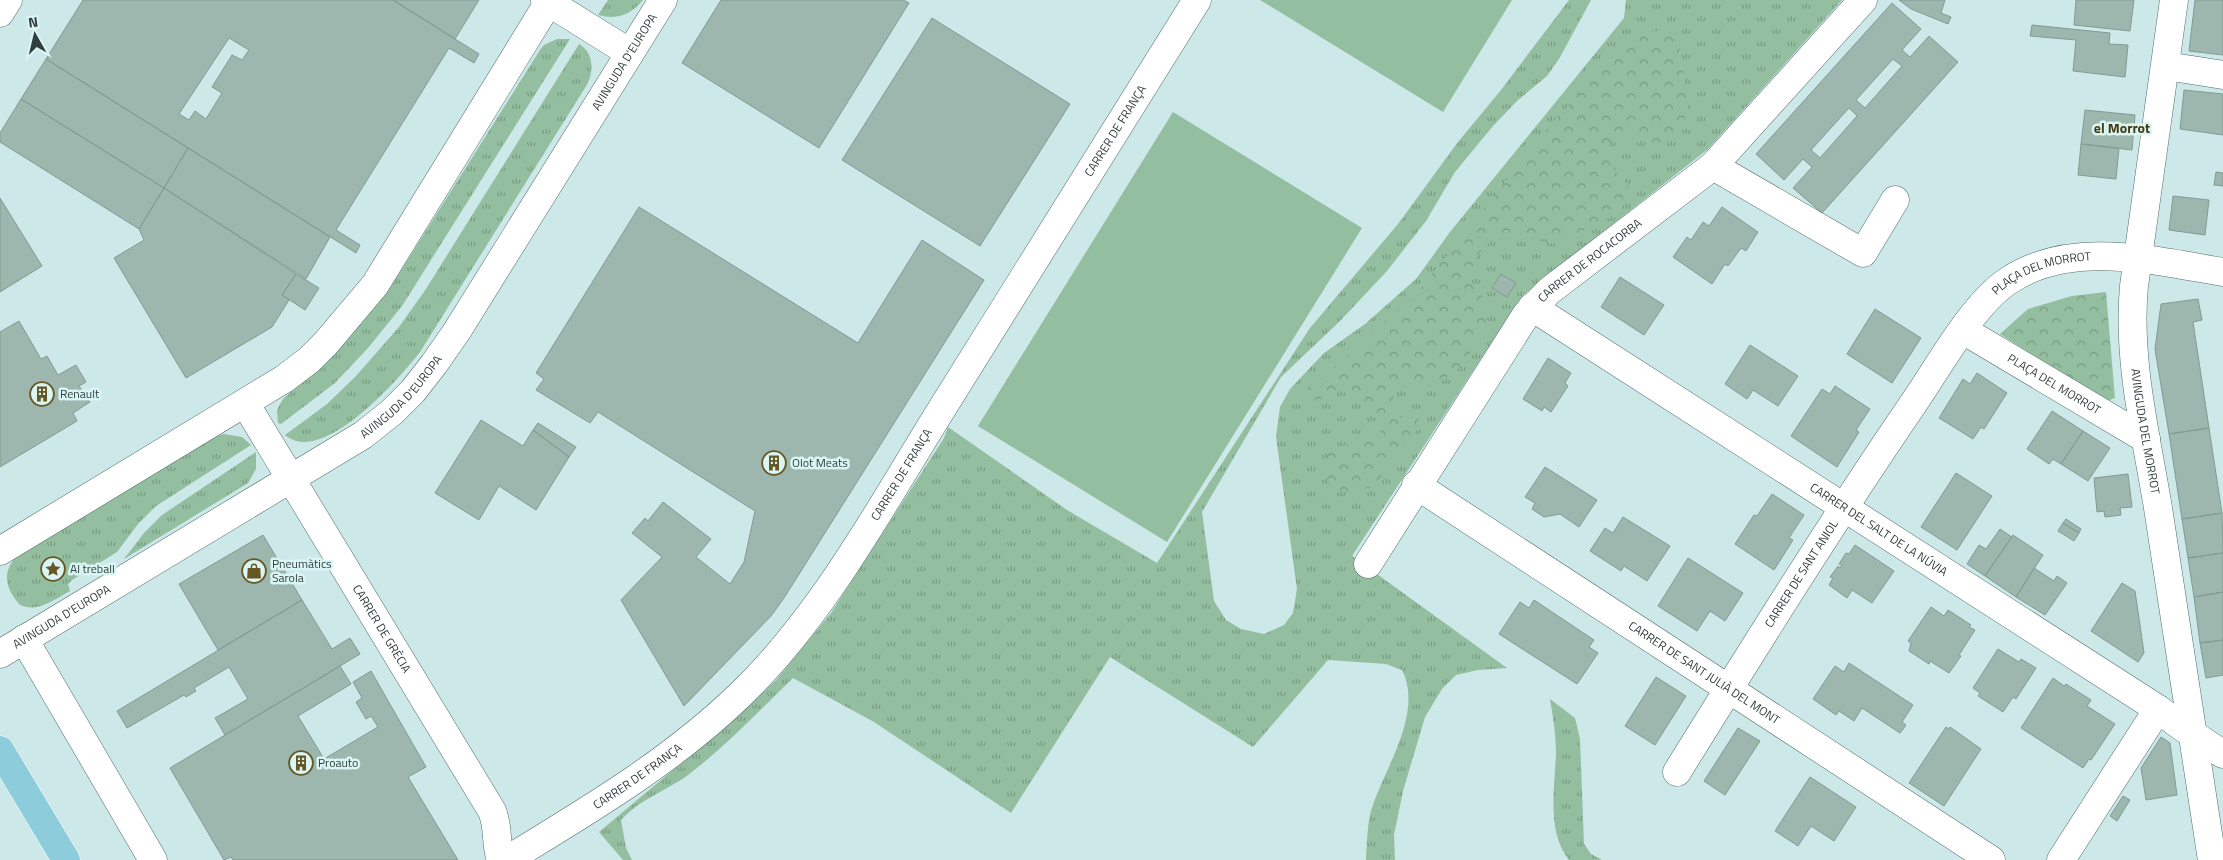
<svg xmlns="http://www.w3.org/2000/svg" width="2223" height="860" viewBox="0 0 2223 860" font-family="'Titillium Web',sans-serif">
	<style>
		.grass { fill: url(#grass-tufts) }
		.forest { fill: url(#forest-crowns) }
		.pitch { fill: #93be9f }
		.building { fill: #9db6ae; stroke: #829b93; fill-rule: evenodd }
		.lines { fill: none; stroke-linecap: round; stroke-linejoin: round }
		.minor-casing { stroke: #536d6c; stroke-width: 29 }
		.major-casing { stroke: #fff; stroke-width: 29 }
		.minor { stroke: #fff; stroke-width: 28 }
		.major { stroke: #8dcddb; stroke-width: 28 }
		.labels { text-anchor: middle; stroke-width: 5; stroke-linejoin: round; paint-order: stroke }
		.street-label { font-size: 12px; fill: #323d3d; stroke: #d9f6f5 }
		.poi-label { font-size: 12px; fill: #323d3d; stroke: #d9f6f5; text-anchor: start }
		.neighbourhood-label { font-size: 14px; font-weight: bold; fill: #45380f; stroke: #d9f6f5 }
	</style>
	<defs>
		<pattern id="grass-tufts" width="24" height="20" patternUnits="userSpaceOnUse" patternTransform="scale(1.25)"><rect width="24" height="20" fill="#93be9f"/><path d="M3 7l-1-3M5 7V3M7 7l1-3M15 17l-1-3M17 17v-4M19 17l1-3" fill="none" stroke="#799c83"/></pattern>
		<pattern id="forest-crowns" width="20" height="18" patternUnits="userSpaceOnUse" patternTransform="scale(1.25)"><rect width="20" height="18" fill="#93be9f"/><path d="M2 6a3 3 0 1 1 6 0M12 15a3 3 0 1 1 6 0" fill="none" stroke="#799c83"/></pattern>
	</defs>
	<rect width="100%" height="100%" fill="#cce8e8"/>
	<path class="grass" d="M608,0h35c-13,15 -25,20 -45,15z
		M1569,0h22l-32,59 -12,17 -29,24 -25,26 -38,46 -29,49 -39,50 -47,50 -59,56 -79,135 12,89 12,19 15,9 23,5 20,-9 9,-12 4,-24 -21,-152 4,-30 10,-18 34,-36 41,-29 51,-45 34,-47 174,-214 2,-18h216l-134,149 -186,147 -170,260 155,112 -29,2 -22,5 -14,14 -17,28 -22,74 -9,44 1,25h-29c1,-16 1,-34 5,-49 13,-43 53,-97 31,-141l-16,-6 -58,-4 -75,87 -143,-90 -99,156 -137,-91 -81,-44c-34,33 -67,68 -105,97 -22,16 -48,24 -67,45l5,28 6,12h-9l-24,-28 136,-114 41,-38 55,-67 113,-175 4,-11 119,83 90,53 153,-235 88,-104 60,-82 43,-52z
		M557,39h13l-168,267 -34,42 -33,35 -54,41 -3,-1 -1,-13 6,-11 52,-45 55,-66 150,-238 4,-5z
		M579,44c14,8 15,25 9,39l-168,269c-21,27 -98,115 -135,83l42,-31 29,-28 43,-49 27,-38z
		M224,434l18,3 9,8 -95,61 -18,18 -21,28 -45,28 -4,4 2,7c-15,8 -32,22 -50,14 -13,-15 -19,-30 -5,-47l200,-121z
		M256,452v17l-8,14 -124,76 20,-26 18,-18z
		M1550,699l25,19 5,21 4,105 7,10 11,6h-33c-23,-29 -14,-73 -13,-107 0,-18 -3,-36 -6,-54z"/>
	<path class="forest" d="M1668,30c4,4 8,7 10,12 3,10 11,60 9,69 -3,15 -11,27 -26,31 -18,4 -32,-10 -49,-4 -12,24 2,29 16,47v12l-9,15 -60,31 -14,1 -13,-9 -40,4 -18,21 -4,19 11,16 6,17 -2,14 -19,34 -12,13 -28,15 -34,-6 2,20 -3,10 10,6 17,-2 1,11 -45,59 -23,7 -20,-5c-6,-14 -7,-21 -3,-36l18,-7 29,-5 6,-9 -4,-13 -34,-29 -16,8 -14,4 -11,-6 7,-9 17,-10 17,-18 22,-15 14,-17 37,-32 136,-171 77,-84 17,-7z
		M2106,292l9,106 -10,4 -105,-68 28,-25 44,-13z"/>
	<path class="pitch" d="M1260,0h252l-69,112z
		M1173,112l189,116 -195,314 -189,-116z"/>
	<path class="building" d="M83,0h310l86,54 -5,9 -25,-15 -113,182 24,15 -4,8 -310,-194zM229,38l20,12 -7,10 -10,-5 -20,32 10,6 -16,26 -11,-8 -6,9 -10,-6z
		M393,0h86l-24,39z
		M721,0h182l6,3 -90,145 -137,-85z
		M1899,0h46l-4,13 10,4 -3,7 -37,-15z
		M2076,0h58l-4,31 -56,-6z
		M2195,0h28v55l-34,-4z
		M1892,3l29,26 -19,21 8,7 19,-21 29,26 -136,151 -29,-25 19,-21 -9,-8 -19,21 -28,-26zM1893,59l9,7 -37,42 -9,-8zM1849,108l8,8 -37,42 -9,-8z
		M932,18l138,86 -90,142 -138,-86z
		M2032,25l78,8 -1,11 19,1 -3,32 -52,-6 3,-31 -46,-4z
		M46,59l142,89 -24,40 -143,-89z
		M2184,90l39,4v41l-43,-6z
		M21,99l143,89 -25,41 -139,-87v-9z
		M2085,110l50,5 -3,35 -51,-6z
		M2081,144l38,4 -3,31 -38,-4z
		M188,148l142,89 -24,42 -142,-91z
		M2216,172l7,1v13l-9,-1z
		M164,188l132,86 -14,21 7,5 -17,27 -86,51 -72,-120 30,-18 -5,-11z
		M2173,196l36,4 -4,35 -36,-5z
		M0,198l42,68 -42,26z
		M639,207l219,136 64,-103 62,40 -200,318 -13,18 -87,90 -63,-106 41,-43 -30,-24 13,-15 3,3 15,-19 48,37 -15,18 34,27 14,-22 11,-51 -157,-99 -8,11 -54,-33 8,-11 -8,-6z
		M1722,207l36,25 -12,19 -5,-3 -13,18 -3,-2 -13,20 -39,-27 14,-20 4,3 12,-18 6,4z
		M296,274l23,14 -14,22 -23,-15z
		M1501,274l15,9 -9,14 -15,-9z
		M1620,277l44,28 -20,30 -43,-28z
		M2198,299l4,21 -9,2 16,106 -40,6 -14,-85 6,-45z
		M1875,309l46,29 -29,45 -45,-29z
		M19,321l22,38 6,-3 11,19 18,-10 10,17 -7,4 11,16 -17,11 4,8 -77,46v-135z
		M1750,345l48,31 -20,30 -25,-16 -6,9 -22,-15z
		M1548,358l23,15 -6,10 3,3 -17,26 -7,-5 -2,4 -19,-12z
		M1977,373l30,20 -23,36 -3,-2 -8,12 -34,-21 24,-39 7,5z
		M1835,386l35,23 -14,21 3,2 -22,35 -46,-31 31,-47 8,5z
		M2052,411l31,20 -22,33 -8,-5 -4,5 -22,-15z
		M481,420l42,26 10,-16 36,27 -33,53 -37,-24 -20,34 -44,-27z
		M538,423l38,24 -7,10 -36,-27z
		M2209,428l13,85 -40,6 -13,-85z
		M2083,431l27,17 -22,33 -27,-17z
		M1545,467l52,33 -18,27 -19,-13 -16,3 -12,-8 3,-6 -10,-6z
		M1956,473l36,23 -35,54 -36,-23z
		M2128,474l4,33 -12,1 1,7 -16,2 -1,-6 -7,1 -3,-34z
		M1772,494l32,21 -15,23 4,2 -19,30 -39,-26 19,-29 3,1z
		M2222,513l1,40 -35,5 -6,-39z
		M1623,517l47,29 -23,35 -23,-15 -3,5 -31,-20 15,-23 8,5z
		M2066,519l15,10 -2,4 -16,-10z
		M2063,523l16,10 -5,8 -16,-10z
		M2000,529l12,8 -27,39 -18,-12 12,-19 7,4z
		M263,535l39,65 -84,50 -39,-66z
		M2013,535l30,20 -27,42 -31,-21z
		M1855,545l39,26 -22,32 -20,-13 -5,8 -18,-13 4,-7 -3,-1 8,-11 2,2 2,-3 -3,-1 7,-11 3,1z
		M2223,553v39l-29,5 -6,-39z
		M1688,558l55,35 -18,28 -15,-10 -13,20 -39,-25z
		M2034,568l20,13 3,-5 10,7 -22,32 -29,-18z
		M2122,583l13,8 9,62 -6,9 -47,-31z
		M2223,592v48l-23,3 -6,-46z
		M302,600l30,49 18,-11 10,16 -135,81 -10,-17 33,-19 -19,-32 -35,21 2,3 -10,6 -2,-2 -57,33 -10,-17z
		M1534,600l60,40 -5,7 9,6 -21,31 -78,-50 21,-32 9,6z
		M1931,607l13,9 4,-6 23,15 -2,2 6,3 -16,25 2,1 -12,17 -19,-12 -1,3 -20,-13 2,-8 -3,-2z
		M2223,640v35l-17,3 -6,-35z
		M1998,649l21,13 2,-3 15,9 -20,31 -3,-2 -10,15 -25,-16 2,-3 -7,-5z
		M1849,663l64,42 -11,17 4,3 -6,8 -38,-25 -8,13 -15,-10 -3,4 -23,-16 22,-33 9,6z
		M340,666l11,18 -53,32 26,43 54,-32 -7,-11 -5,3 -10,-17 6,-4 -9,-16 18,-11 55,96 -18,10 50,83h-225l-2,-3 -7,3 -54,-92z
		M1656,677l30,19 -31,49 -30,-19z
		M2053,678l11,8 2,-2 25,16 -4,6 28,18 -24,36 -2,-1 -6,9 -62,-40z
		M1946,727l3,2 1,-2 31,22 -37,57 -35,-23z
		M1738,728l22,13 -35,54 -21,-14z
		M2161,737l9,6 7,52 -31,5 -5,-32z
		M1810,777l46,30 -22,34 -23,-15 -13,20 -23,-15z
		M2123,796l7,4 -13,21 -7,-5z"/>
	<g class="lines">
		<g class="minor-casing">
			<g id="minor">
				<path d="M545,0l85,53"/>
				<path id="s1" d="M2174,0l-40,286c-7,74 12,149 24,222 18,117 36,235 54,352"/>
				<path d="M0,13l8,-13"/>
				<path d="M2166,66l57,9"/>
				<path d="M1713,166l150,87 32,-53"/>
				<path id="s2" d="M1532,307l626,402c21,16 42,31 65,45"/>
				<path id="s3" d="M1963,330l183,109"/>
				<path id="s4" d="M245,403l247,408c7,16 3,33 9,49"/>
				<path id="s5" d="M1416,485l575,375"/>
				<path d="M0,551l284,-172 25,-19 17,-17 49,-58 175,-285"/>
				<path id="s6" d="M1368,564l158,-249 23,-24 164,-125 150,-166"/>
				<path d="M24,639l129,221"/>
				<path id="s7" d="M0,654l363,-219 29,-23 21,-21 21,-27 23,-33 206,-331"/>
				<path id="s8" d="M1677,772c77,-124 154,-248 236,-368 25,-36 59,-99 95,-123 62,-42 147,-20 215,-9"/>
				<path id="s9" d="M507,860c82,-50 165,-99 234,-166 81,-78 138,-184 197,-279 86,-138 173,-277 259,-415"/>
				<path d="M2061,860l97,-151"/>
			</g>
		</g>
		<g class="major-casing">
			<path id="major" d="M0,750l66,110"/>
		</g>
		<use href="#minor" class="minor"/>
		<use href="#major" class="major"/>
	</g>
	<defs>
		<g id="building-ring" transform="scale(1.25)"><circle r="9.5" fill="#d9f6f5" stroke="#675724" stroke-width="1.5"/><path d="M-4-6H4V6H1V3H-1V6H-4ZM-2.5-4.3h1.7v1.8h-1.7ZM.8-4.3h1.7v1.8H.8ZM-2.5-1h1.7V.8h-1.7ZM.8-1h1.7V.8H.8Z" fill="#675724"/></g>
		<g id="sight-ring" transform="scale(1.25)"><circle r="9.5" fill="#d9f6f5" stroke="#675724" stroke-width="1.5"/><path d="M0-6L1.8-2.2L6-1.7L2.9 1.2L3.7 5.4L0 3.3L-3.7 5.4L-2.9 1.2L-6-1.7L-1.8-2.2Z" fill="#675724"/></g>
		<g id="shop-ring" transform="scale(1.25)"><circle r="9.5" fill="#d9f6f5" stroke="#675724" stroke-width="1.5"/><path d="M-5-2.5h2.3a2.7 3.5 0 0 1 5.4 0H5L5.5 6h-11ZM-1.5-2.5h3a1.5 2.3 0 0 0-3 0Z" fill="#675724"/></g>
	</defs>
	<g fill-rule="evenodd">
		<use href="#building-ring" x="42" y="394"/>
		<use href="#building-ring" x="774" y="463"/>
		<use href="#sight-ring" x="53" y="569"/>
		<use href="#shop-ring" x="254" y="571"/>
		<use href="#building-ring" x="301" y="763"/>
	</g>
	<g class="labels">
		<g class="street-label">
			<text dy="4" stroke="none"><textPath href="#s7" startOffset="882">AVINGUDA D'EUROPA</textPath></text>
			<text dy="4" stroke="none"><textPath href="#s9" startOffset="965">CARRER DE FRANÇA</textPath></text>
			<text dy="4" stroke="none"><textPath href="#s6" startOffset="379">CARRER DE ROCACORBA</textPath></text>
			<text dy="4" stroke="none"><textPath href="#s8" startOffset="628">PLAÇA DEL MORROT</textPath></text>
			<text dy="4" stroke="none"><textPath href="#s3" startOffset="106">PLAÇA DEL MORROT</textPath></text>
			<text dy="4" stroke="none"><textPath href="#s7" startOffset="478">AVINGUDA D'EUROPA</textPath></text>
			<text dy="4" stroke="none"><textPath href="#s1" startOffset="435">AVINGUDA DEL MORROT</textPath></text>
			<text dy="4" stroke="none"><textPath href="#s9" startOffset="560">CARRER DE FRANÇA</textPath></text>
			<text dy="4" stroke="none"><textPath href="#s2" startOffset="412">CARRER DEL SALT DE LA NÚVIA</textPath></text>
			<text dy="4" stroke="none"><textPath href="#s8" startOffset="234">CARRER DE SANT ANIOL</textPath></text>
			<text dy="4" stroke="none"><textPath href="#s7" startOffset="72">AVINGUDA D'EUROPA</textPath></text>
			<text dy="4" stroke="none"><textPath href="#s4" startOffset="264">CARRER DE GRÈCIA</textPath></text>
			<text dy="4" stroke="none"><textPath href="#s5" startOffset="344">CARRER DE SANT JULIÀ DEL MONT</textPath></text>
			<text dy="4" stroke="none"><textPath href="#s9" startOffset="155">CARRER DE FRANÇA</textPath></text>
		</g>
		<g class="poi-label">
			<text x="60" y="398">Renault</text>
			<text x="792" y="467">Olot Meats</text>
			<text x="272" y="568">Pneumàtics<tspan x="272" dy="14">Sarola</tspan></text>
			<text x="70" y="573">Al treball</text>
			<text x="318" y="767">Proauto</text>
		</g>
		<g class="neighbourhood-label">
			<text x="2122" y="133">el Morrot</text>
		</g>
	</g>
	<g transform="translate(35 35) rotate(352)" stroke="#d9f6f5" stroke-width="4" paint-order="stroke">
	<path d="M0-4L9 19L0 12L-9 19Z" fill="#323d3d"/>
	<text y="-8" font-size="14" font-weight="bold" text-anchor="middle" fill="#323d3d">N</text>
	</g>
</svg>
